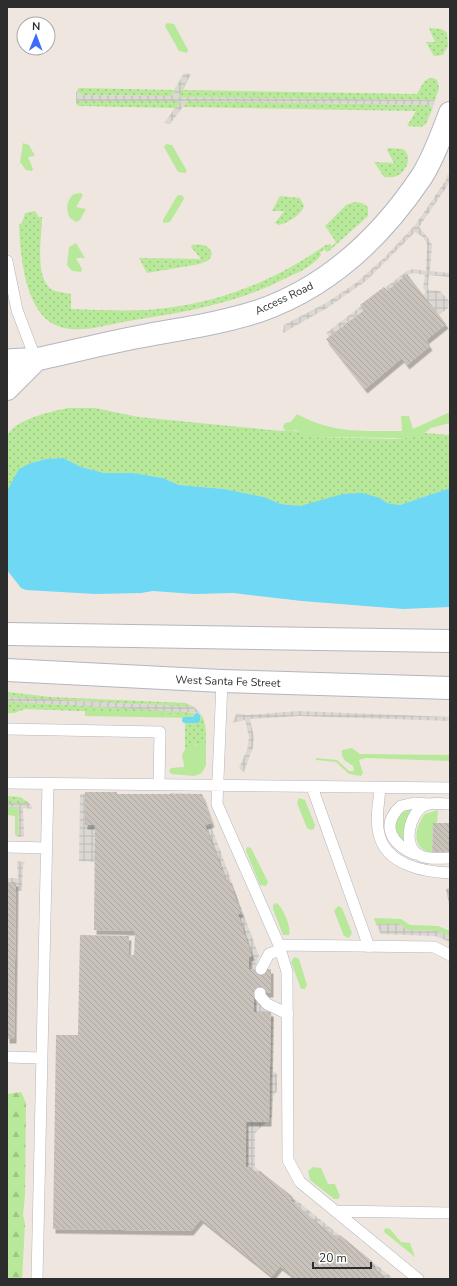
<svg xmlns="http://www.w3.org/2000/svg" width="457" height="1286" viewBox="0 0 457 1286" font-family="'Nunito Sans',sans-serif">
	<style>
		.grass { fill: url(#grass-dots) }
		.forest { fill: url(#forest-firs) }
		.garden { fill: #b8e899 }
		.plaza { fill: url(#plaza-grid) }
		.water { fill: #6ed8f5 }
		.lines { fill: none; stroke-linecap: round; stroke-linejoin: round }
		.stream { stroke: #6ed8f5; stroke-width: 6 }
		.building { fill: url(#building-back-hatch); filter: url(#shadow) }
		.lane-casing { stroke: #b3b6c1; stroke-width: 12 }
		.street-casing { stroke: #b3b6c1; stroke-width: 24 }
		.secondary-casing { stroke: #b3b6c1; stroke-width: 24 }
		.lane { stroke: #fff; stroke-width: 11 }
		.street { stroke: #fff; stroke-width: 22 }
		.secondary { stroke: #fff; stroke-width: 22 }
		.labels { text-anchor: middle; stroke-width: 3; stroke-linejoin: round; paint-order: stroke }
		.street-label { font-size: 11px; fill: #2d2d2d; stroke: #fff }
	</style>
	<defs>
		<pattern id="grass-dots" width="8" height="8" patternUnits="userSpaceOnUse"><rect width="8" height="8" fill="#b8e899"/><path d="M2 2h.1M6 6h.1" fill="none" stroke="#9ec784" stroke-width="1.8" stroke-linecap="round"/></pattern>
		<pattern id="forest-firs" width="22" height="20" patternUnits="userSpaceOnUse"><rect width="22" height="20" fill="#b8e899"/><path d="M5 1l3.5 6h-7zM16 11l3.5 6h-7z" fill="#9ec784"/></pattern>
		<pattern id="plaza-grid" width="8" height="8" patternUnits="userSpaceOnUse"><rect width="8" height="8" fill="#dbd7d2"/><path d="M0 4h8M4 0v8" fill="none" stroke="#bcb9b5"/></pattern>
		<pattern id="building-back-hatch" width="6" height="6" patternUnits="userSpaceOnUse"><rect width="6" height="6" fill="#c8c2ba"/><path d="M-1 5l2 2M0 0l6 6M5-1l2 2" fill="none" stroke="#aca7a0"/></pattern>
		<filter id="shadow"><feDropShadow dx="2.5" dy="4.5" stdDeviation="0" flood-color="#0004"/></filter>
	</defs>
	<rect width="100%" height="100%" fill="#efe7df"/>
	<path class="grass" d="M429,28l13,1 5,4 1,13 -5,9 -9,1 -8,-14h9z
		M183,74l-11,22 -88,-1 -8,-3 3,-4 95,2z
		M191,74l-8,16 234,4c5,-8 9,-21 20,-14l2,8 -4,12h-8l-250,-3z
		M85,100l96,1 -17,22 11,-15 -96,-2 -3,-2v-3z
		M187,101l241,4 5,2 -7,17 -5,3 -14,-1 9,-15 -233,-4 -12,17z
		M388,148l15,1c10,7 4,22 -6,27 -4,2 -9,1 -13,1l-10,-15 20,1 -7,-13z
		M280,196l20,2 4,8c-2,8 -17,18 -26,19l-3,-2 9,-12h-12z
		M355,202l7,1 6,4v9l-38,34 -3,2 -3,-3 -4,4 1,2c-8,11 -23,18 -35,23 -50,26 -102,34 -157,43 -25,4 -56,16 -79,1 -26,-18 -30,-70 -31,-98l3,-1 3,-10 10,-2 4,6h3c0,19 -8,59 9,72 6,4 13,3 20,5v15c25,1 51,2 76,1 68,-5 124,-27 179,-65l4,-1 2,2 4,-4 -11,-16 21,-21z
		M192,245c8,-1 17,-1 20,9l-3,6 -9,4 -53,9 -8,-15 62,1 -10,-12z
		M68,408h27l43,9 143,14c12,-2 19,0 29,6l85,2 16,-2 14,-4 25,2v53l-50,17 -13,-2 -7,-5 -80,8 -19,-2 -17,-7 -40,-8 -45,-4 -16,-7 -30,-5h-29l-23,-6 -18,-9 -17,1 -15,4 -24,28c0,-17 -3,-36 0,-53 3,-18 46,-27 61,-30z
		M7,692l44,5 135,6 8,4 -168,-8 -19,-2z
		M7,701c60,5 121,5 180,11l1,3 -163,-6 -11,4h-7z
		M200,714c7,5 6,24 6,33l-11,-3 -10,7v-29h15z
		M7,796l13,1 9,6h-22z"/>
	<path class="forest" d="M21,1092l5,11 -1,92 -2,20 2,9 -3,55h-15v-185z"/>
	<path class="garden" d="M167,23l7,1 14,26 -1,3 -8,-2 -14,-25z
		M23,143l6,2 6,11 -7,1 5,12 -1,2 -6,-1 -6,-8z
		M166,144l6,1 15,26 -2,2 -7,-1 -14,-25z
		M74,194l7,-1 2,2 -7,12 10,2 -6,11 -4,2 -6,-4c-5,-8 -3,-19 4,-24z
		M180,195l3,1 1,3 -14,23 -7,1v-3l14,-24z
		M76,243l9,15h-9l6,11 -1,3 -9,-1 -5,-6 2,-18z
		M450,412v11l-19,5 -9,7 -18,3 -94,-1 -14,-7h-11l-2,-3 2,-4 6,-1 6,-8c35,19 62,17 100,17h5l-1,-15h8l4,13z
		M85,710l102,5v-3l7,1v5l-109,-2z
		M199,744l7,3v18l-4,8 -8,3 -23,-2 -2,-3 2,-3 13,-1c0,-4 -1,-7 -2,-10 0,-8 10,-13 17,-13z
		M352,748l8,6 90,1v6l-84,-3 -7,2 4,13 -2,3 -12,-2 -13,-12 -20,-2v-2l21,2 12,11h5l-1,-5c-8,-6 -12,-6 -11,-16z
		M299,798l6,2 10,25 -1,4 -3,1 -4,-2 -10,-25z
		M7,807h12l-1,30 -3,-2v-19l-8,-1z
		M409,809h3v2l-8,28 -2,1c-11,-11 -7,-25 7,-31z
		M438,810l-1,13h-4l-1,30c-21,-4 -18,-25 -7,-39z
		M247,847l4,1 17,34 -2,4 -6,-1 -14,-34z
		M276,903c7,3 16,26 13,32h-6l-10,-26v-4z
		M338,906l4,2 10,25 -3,5 -5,-2 -10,-25z
		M374,918l27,1 9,6 28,1 12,5v5l-14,-5 -29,-1 -7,-6h-24z
		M294,957l5,2 8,26 -2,4h-4l-10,-27z
		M313,1167l8,1 7,16h7l5,12 -2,3h-4l-24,-19 -2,-9z
		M385,1228l5,1 11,13 9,1 5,14 -31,-25z"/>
	<path class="plaza" d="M184,73l7,1 -13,23 257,3 -2,7 -5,-2 -241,-4 -17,23 -6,-1 17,-22h-105v-9l8,3 88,1z
		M447,175h3v7l-31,45 9,11 4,7 -2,26 20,2 -1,4 -20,-2 -1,13 1,2 11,1 9,10 -1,7 -9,7 -16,-20 3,-3 -3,-4 2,-13 -12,-2 -6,2 -78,62 -3,-4 81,-62 6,-2 13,2 1,-27 -4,-7 -8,-5 -49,49 -39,27 -44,25 1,-8 42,-22 30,-20 29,-26 31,-33 30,-44z
		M7,697l187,10 7,6 -167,-10 -27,-2z
		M298,711l152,6v4l-151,-5 -49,3 4,18 -1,10 -9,25 -3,-2 -2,-2 8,-18 2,-13 -4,-17 -13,3 5,-10 9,2z
		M171,793l31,1 10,29h-2l49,133 -5,14 -1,25 5,7 16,15 -1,54 4,3v17l-4,5 -1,21 -17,16v34l139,112h-11l-137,-112 3,-210 -56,-151 -97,-2 -1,58 -16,-1 1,-67 91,1z
		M7,803h22l3,4v2l-9,-1 1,28 -6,1 1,-30h-12z
		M17,861l8,1 -2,4 -1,25h-15v-13h11z
		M376,924h24l7,6 29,1 14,5v6l-15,-6 -54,-2z"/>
	<path class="water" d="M63,458l18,9 23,6h29l30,5 16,7 45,4 40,8 17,7 19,2 43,-12 19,-1 18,5 7,5 13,2 50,-17v119l-47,2 -101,-8 -69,-8 -39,1 -41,-3 -12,2 -46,1 -69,-4 -5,-2 -14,-18v-79l12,-22 12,-6 15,-4z"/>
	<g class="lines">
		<path class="stream" d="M185,720h12v-4"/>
	</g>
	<path class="building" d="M407,274l39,50 -20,16 4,6 -23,19 -5,-7 -37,31 -39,-50 38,-29 -4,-5 24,-18 3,4z
		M85,792h32v2h85l10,29 -7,2 21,55 3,-1 12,34 -3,1 14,42 -3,1v12h22v24h-17v19h17l-2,110h-23v45h4l8,7 2,-3 33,26 -2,3 24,21 23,17 2,-3 33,27 -2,3 16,14h-90l-17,-13 -8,10 -71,-57 -10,12 -138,-2 3,-194h22l2,-100 49,1 -1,19h6l1,-24 -41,-1 1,-105h-10z
		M433,823h17v31h-18z
		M7,882h9l-2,157h-7z
		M450,888v16h-1l-3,-15z"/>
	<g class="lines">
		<g class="lane-casing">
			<path id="lane" d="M7,261l10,49 19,50
				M222,681l-5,123 62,141 8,27 1,188 12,22 118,97
				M7,729l153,3 -1,53
				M7,783l443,5
				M312,787l57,160
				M380,788c-1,15 -5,31 -1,46 7,31 45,38 71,39
				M450,804c-7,0 -18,-2 -25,1 -16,8 -23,41 -6,50 9,5 22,3 31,3
				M7,847l40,1
				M415,854c-22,-9 -36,-28 -14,-48l13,-3 15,1
				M279,945l155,2 16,8
				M261,969l8,-15 11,-4
				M260,993v3l7,8 21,10
				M7,1057l34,1
				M336,1211l114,2
				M37,1279l11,-496"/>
		</g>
		<g class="street-casing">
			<path id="street" d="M7,361c11,-3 24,0 36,-3 32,-7 63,-15 95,-21 41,-8 81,-13 121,-26 69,-24 123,-75 163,-135 12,-19 20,-42 28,-63
				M7,389l29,-29"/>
		</g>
		<g class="secondary-casing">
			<path id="secondary" d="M7,634l443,7
				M7,670l215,11 228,7"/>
		</g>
		<use href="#lane" class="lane"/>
		<use href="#street" class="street"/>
		<use href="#secondary" class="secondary"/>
	</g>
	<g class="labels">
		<g class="street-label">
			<text transform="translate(284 298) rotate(-25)" y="4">Access Road</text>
			<text transform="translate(228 681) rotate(2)" y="4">West Santa Fe Street</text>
		</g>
	</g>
	<rect width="457" height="1286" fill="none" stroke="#2d2d2d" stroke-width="16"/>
	<g transform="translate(36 36) rotate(1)"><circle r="19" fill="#ffffff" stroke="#ababab"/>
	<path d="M0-3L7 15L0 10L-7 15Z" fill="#3c6bff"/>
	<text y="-6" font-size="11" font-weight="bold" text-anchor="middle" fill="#2d2d2d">N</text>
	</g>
	<path d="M313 1262v6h58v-6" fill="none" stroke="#2d2d2d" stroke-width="2"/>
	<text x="319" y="1262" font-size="12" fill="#2d2d2d" stroke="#ffffff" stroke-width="3" paint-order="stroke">20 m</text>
</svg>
